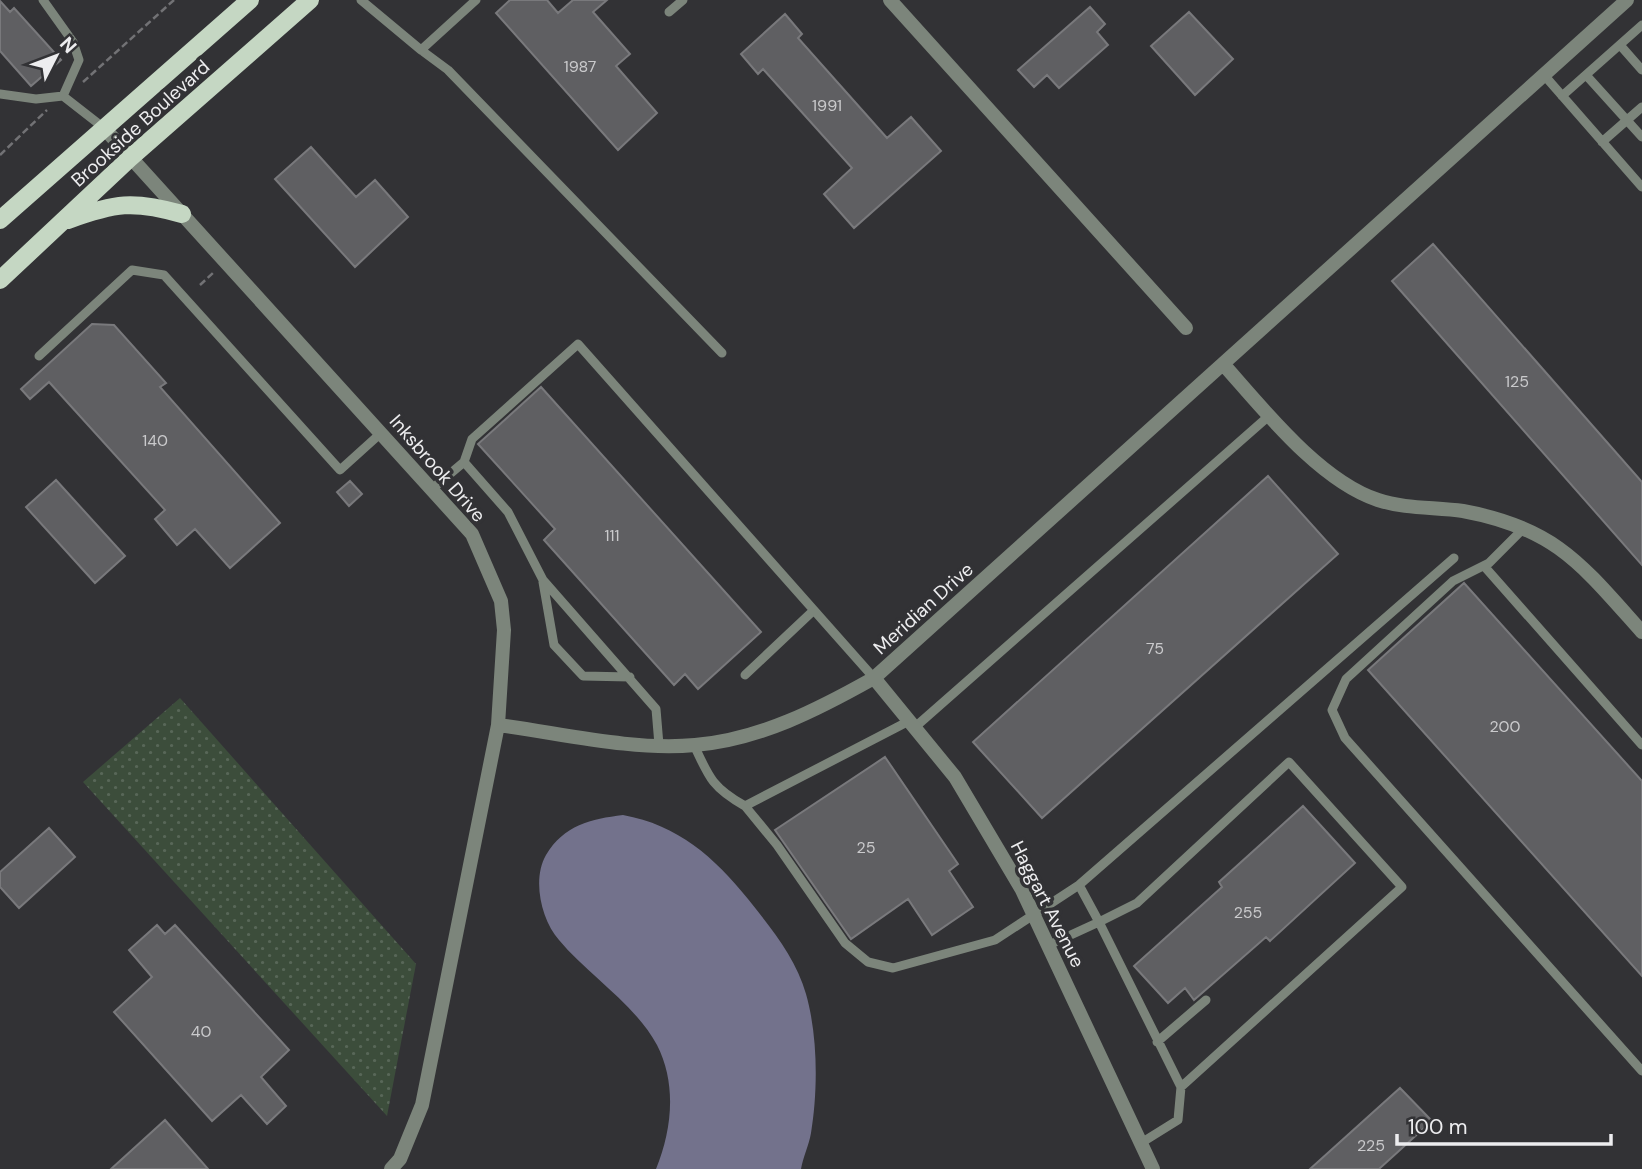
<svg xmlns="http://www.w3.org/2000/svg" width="1642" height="1169" viewBox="0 0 1642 1169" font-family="'DM Sans',sans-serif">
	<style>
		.grass { fill: url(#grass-dots) }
		.water { fill: #73728c }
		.building { fill: #5f5f62; stroke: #79797c; stroke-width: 2 }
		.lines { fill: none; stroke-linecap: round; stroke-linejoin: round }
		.path { stroke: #727275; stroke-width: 2.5; stroke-dasharray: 7 3.5; stroke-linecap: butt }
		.lane { stroke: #7c857b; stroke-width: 9 }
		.street { stroke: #7c857b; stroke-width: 14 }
		.primary { stroke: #c5d7c3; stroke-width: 18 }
		.labels { text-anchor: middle; stroke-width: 7; stroke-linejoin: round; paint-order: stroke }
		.number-label { font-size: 16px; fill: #cacacc }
		.street-label { font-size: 19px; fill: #ededef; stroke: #323235 }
	</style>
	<defs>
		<pattern id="grass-dots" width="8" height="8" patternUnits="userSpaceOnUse" patternTransform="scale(1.75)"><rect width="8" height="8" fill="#3c4d3b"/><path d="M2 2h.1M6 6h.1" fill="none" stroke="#586758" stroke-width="1.8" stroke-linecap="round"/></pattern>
	</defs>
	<rect width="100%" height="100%" fill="#323235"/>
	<path class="grass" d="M180,698l236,266 -29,152 -304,-334z"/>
	<path class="water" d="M623,815c55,10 91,42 125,84 23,29 48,59 58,95 12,42 12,97 5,139 -2,12 -8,24 -10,36h-145c16,-39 21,-85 1,-124 -22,-41 -69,-70 -98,-105 -18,-20 -27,-61 -13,-85 18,-30 45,-36 77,-40z"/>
	<path class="building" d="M510,0h37l11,13 15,-13h34l-14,12 37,42 -14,12 41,47 -39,37 -122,-137z
		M0,1l10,11 4,-4 47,52 -30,26 -31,-35z
		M1090,7l15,17 -8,8 11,13 -49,43 -12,-13 -13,12 -16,-17z
		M1189,12l44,47 -38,36 -44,-49z
		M785,14l17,20 -4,4 89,100 24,-21 30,34 -87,77 -30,-34 28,-26 -89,-99 -5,5 -17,-20z
		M311,147l45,50 19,-17 33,37 -53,50 -80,-88z
		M1433,244l209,238v83l-250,-284z
		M92,324l22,1 52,58 -6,4 120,136 -50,45 -35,-39 -18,16 -22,-26 10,-9 -116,-128 -19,17 -9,-10z
		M541,387l220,245 -63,57 -13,-15 -11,11 -130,-145 11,-11 -77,-85z
		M1268,476l70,78 -296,264 -69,-76z
		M56,480l69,76 -30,27 -69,-76z
		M350,481l12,13 -13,12 -12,-14z
		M1464,583l178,198v195l-274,-306z
		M885,757l73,107 -9,7 24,36 -41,28 -24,-36 -57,40 -76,-109z
		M1303,806l52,57 -85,78 -4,-4 -72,63 -9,-12 -17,15 -34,-37 88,-79 -3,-5z
		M49,828l26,29 -56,51 -19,-21v-15z
		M157,925l8,9 10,-9 114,125 -28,27 25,29 -19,18 -26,-29 -29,26 -98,-109 38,-35 -23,-27z
		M1400,1088l32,33 -53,48h-69z
		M165,1120l43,49h-97z"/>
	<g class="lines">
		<path class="path" d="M83,82l91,-82
			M0,155l47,-45
			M200,285l14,-13"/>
		<path class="lane" d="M43,0l30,42 6,18 -16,36
			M361,0l60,50 55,-50
			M669,12l14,-12
			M1620,45l22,25
			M421,50l27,20 274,283
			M1544,75l98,112
			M1586,75l56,62
			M0,94l36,5 27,-3 41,32
			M1562,96l80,-71
			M1602,142l40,-35
			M39,356l93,-86 32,5 176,195 41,-37
			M464,462l8,-23 106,-95 296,334
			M432,489l32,-27 44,50 35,68 113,129 3,36
			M1524,528l-35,35 -36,18 -107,98 -14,31 13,28 297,333
			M1484,566l158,179
			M543,582l11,63 29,31 47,1
			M745,675l69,-65
			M914,728l356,-313
			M694,745c15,33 19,43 51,61l164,-85
			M745,806l32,39 68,98 23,19 25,6 102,-28 84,-55 375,-327
			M1049,945l50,-23 82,165 221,-200 -113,-125 -152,141 -38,19 -20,-37
			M1157,1042l49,-42
			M1141,1143l37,-23 3,-33"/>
		<path class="street" d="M890,0l296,328
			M104,128l368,406 29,67 3,29 -6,95 -76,380 -22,54 -9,10
			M1224,365c40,45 96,116 154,135 27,9 58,7 85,11 93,17 119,54 179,121
			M874,678l81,99 67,113 131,279
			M498,725c62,8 135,26 197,20 64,-5 124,-36 179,-67l753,-678"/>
		<path class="primary" d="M0,220l250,-220
			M68,220c47,-17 65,-20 114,-6
			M0,280l130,-122 180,-158"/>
	</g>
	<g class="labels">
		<g class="number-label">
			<text x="580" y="72">1987</text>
			<text x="827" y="111">1991</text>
			<text x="1517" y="387">125</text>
			<text x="155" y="446">140</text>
			<text x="612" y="541">111</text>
			<text x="1155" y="654">75</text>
			<text x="1505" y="732">200</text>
			<text x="866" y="853">25</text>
			<text x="1248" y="918">255</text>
			<text x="201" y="1037">40</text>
			<text x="1371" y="1151">225</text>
		</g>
		<g class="street-label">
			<text transform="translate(140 123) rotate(-42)" y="7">Brookside Boulevard</text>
			<text transform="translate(438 468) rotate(49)" y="7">Inksbrook Drive</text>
			<text transform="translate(923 608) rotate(-42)" y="7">Meridian Drive</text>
			<text transform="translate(1048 904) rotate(63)" y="7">Haggart Avenue</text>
		</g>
	</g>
	<g transform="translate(56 56) rotate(48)" stroke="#323235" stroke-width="5" paint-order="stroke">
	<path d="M0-5L12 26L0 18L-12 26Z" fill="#ededef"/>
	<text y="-10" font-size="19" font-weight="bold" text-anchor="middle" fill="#ededef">N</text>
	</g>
	<path d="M1397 1134v10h214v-10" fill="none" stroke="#ededef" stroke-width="3.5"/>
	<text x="1408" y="1134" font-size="21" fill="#ededef" stroke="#323235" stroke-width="5" paint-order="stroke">100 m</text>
</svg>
